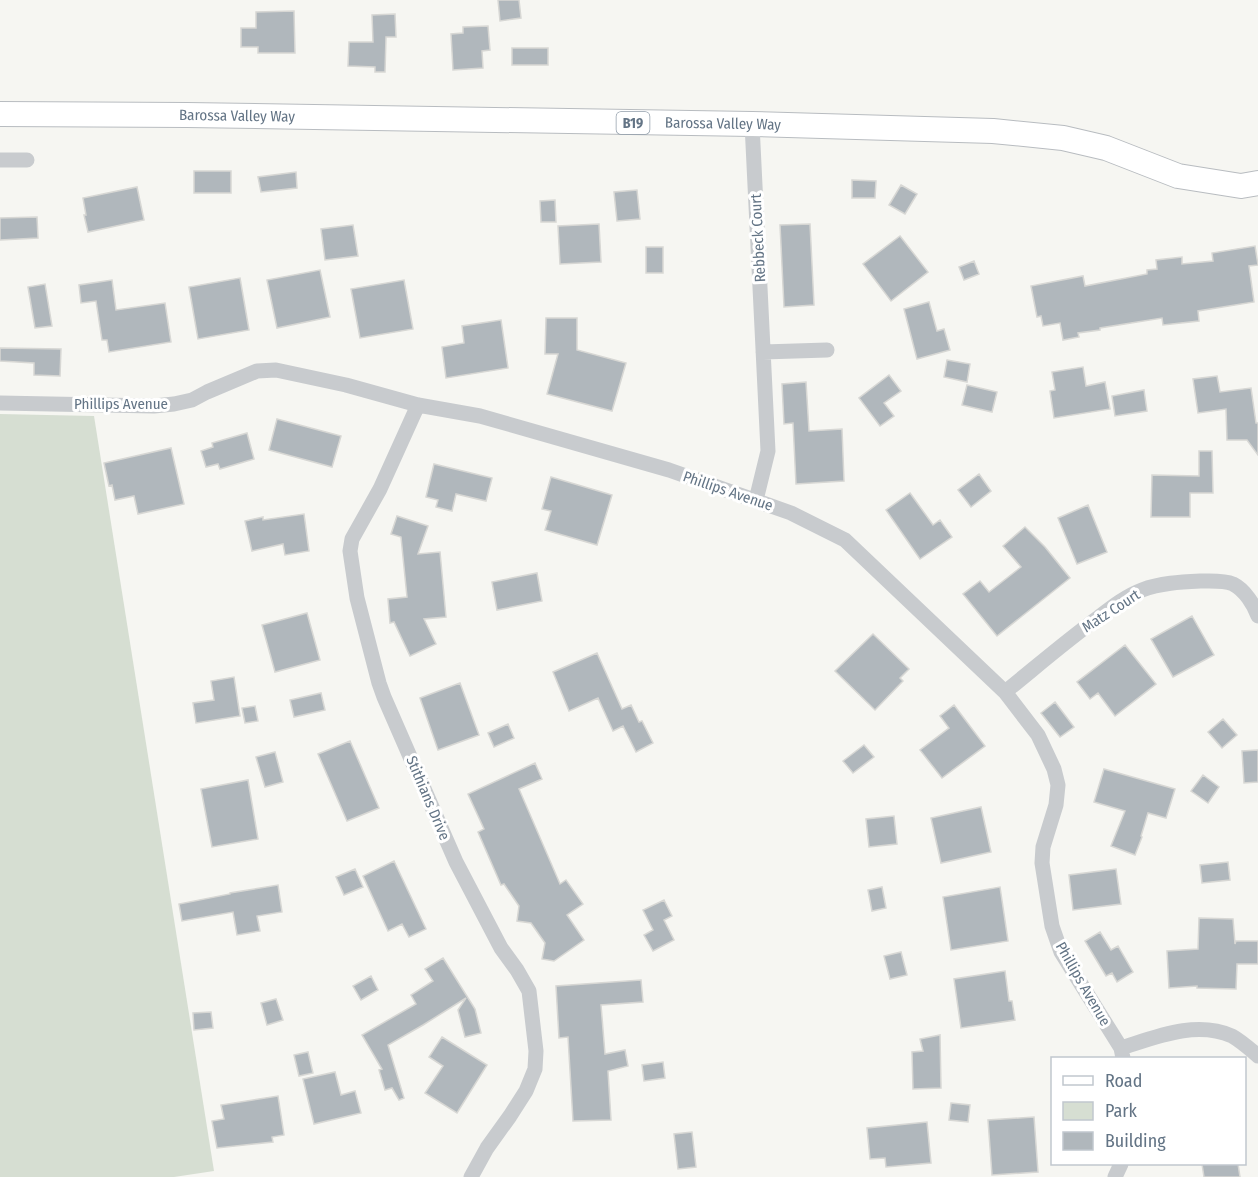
<svg xmlns="http://www.w3.org/2000/svg" width="1258" height="1177" viewBox="0 0 1258 1177" font-family="'Fira Sans Condensed',sans-serif">
	<style>
		.green { fill: #d6ded2 }
		.building { fill: #b0b7bc; stroke: #d7d7d4; stroke-width: 1.5 }
		.lines { fill: none; stroke-linecap: round; stroke-linejoin: round }
		.primary-casing { stroke: #b8bcc0; stroke-width: 26 }
		.minor { stroke: #c8cbce; stroke-width: 15 }
		.primary { stroke: #fff; stroke-width: 24 }
		.labels { text-anchor: middle; stroke-width: 6; stroke-linejoin: round; paint-order: stroke }
		.shield { fill: #fff; stroke: #929eaa; stroke-width: 1.5 }
		.shield-label { font-size: 14px; font-weight: bold; fill: #637485 }
		.street-label { font-size: 15px; fill: #637485; stroke: #fff }
	</style>
	<rect width="100%" height="100%" fill="#f6f6f2"/>
	<path class="green" d="M0,414l94,2 120,755 -40,6h-174z"/>
	<path class="building" d="M498,0h21l2,18 -21,3z
		M294,11l1,42h-37v-6h-17v-19h15v-16z
		M395,14l1,23h-10l-1,35h-10v-5l-27,-1 1,-24h24l-1,-27z
		M488,26l2,24 -8,1 1,17 -30,2 -2,-36 12,-1v-6z
		M512,48h36v17h-36z
		M194,171h37v22h-37z
		M296,172l1,16 -36,4 -3,-15z
		M852,180l24,1 -1,17h-23z
		M901,185l16,9 -12,20 -16,-9z
		M137,187l7,33 -56,12 -4,-17h2l-3,-17z
		M637,190l3,29 -23,2 -3,-29z
		M555,200l1,22h-15l-1,-21z
		M37,217l1,21 -38,2v-22z
		M599,224l2,38 -41,2 -2,-38z
		M810,224l4,81 -30,2 -4,-82z
		M353,225l5,31 -33,4 -4,-31z
		M900,236l28,36 -37,29 -28,-37z
		M1255,246l3,19 -9,1 5,36 -56,9 1,10 -36,4 -1,-7 -62,10v2l-22,3 1,4 -16,3 -3,-17 -17,3 -2,-10 -4,1 -6,-31 52,-10 2,10 62,-12v-4l10,-1 -1,-9 26,-3v7l31,-3 -1,-8z
		M646,247h17v26h-17z
		M974,261l5,13 -15,6 -5,-13z
		M320,270l10,47 -53,11 -10,-48z
		M240,278l9,52 -51,9 -9,-52z
		M112,280l4,30 49,-7 6,39 -62,10 -2,-12h-5l-6,-39 -15,2 -2,-18z
		M404,280l9,49 -53,9 -9,-49z
		M45,284l7,42 -17,2 -7,-41z
		M929,302l8,29 7,-2 6,21 -33,9 -13,-50z
		M546,318h31v32l49,13 -14,48 -65,-17 11,-40h-13z
		M501,320l7,48 -62,10 -4,-31 22,-4 -2,-17z
		M0,348l61,1 -1,27 -26,-1v-12l-34,-2z
		M947,360l23,4 -3,18 -23,-5z
		M1083,367l3,19 19,-4 5,27 -56,9 -4,-27 5,-1 -3,-18z
		M889,375l12,16 -17,12 10,13 -14,10 -21,-28z
		M1217,376l3,16 31,-4 5,35h2v32l-11,-15h-20l-1,-31 -28,4 -5,-34z
		M806,382l3,49 33,-2 2,52 -48,3 -3,-61 -9,1 -2,-40z
		M967,385l30,7 -5,20 -30,-7z
		M1144,390l3,21 -32,5 -3,-20z
		M277,419l64,17 -9,31 -63,-17z
		M247,433l7,26 -34,10 -2,-5 -12,3 -5,-16 12,-4 -1,-4z
		M171,448l13,56 -46,10 -4,-18 -19,4 -3,-15 -3,1 -5,-23z
		M1199,451h13l1,42h-23v24h-39l1,-42 47,1z
		M434,464l58,14 -6,23 -30,-7 -4,17 -16,-4 2,-7 -12,-3z
		M979,474l12,17 -20,16 -13,-17z
		M551,477l61,18 -15,50 -52,-15 6,-19 -9,-2z
		M910,493l23,32 7,-5 12,17 -32,22 -34,-49z
		M1088,505l19,47 -30,12 -19,-46z
		M304,514l5,37 -24,4 -2,-11 -31,7 -7,-30 18,-4v3z
		M397,516l31,10 -10,28 22,-2 6,65 -22,2 12,25 -26,12 -16,-34 -4,1 -2,-24 19,-2 -6,-60 -10,-3z
		M1025,527l20,20 25,31 -73,58 -34,-42 17,-13 9,11 32,-25 -18,-21z
		M537,573l5,28 -45,9 -5,-28z
		M307,613l13,47 -45,12 -13,-47z
		M1192,616l22,39 -41,22 -22,-38z
		M873,634l36,35 -9,9 3,3 -28,29 -40,-39z
		M1125,645l31,39 -41,32 -17,-23 -8,6 -13,-17z
		M597,653l25,56 9,-4 8,17 3,-1 11,22 -17,9 -13,-26 -10,5 -15,-33 -29,13 -16,-39z
		M234,677l6,39 -44,7 -3,-20 21,-3 -3,-19z
		M460,683l19,52 -41,15 -18,-52z
		M321,693l4,17 -31,7 -4,-17z
		M1055,702l19,25 -14,10 -19,-24z
		M954,705l31,41 -43,32 -22,-28 29,-22 -9,-12z
		M255,706l3,15 -13,2 -3,-15z
		M1223,719l14,16 -15,13 -14,-16z
		M508,724l6,14 -20,9 -6,-14z
		M350,741l29,67 -32,13 -29,-67z
		M864,745l10,12 -21,16 -10,-12z
		M1258,750v32l-14,1 -2,-32z
		M275,752l8,30 -18,5 -9,-30z
		M535,763l7,16 -23,10 41,95 6,-4 17,24 -16,11 17,25 -30,21 -12,-2 3,-16 -14,-20 -14,-2 2,-15 -15,-22 -3,1 -23,-53 6,-3 -16,-35z
		M1104,769l71,20 -9,29 -18,-5 -7,23 1,1 -7,18 -24,-9 14,-35 -31,-9z
		M1203,775l16,12 -11,16 -17,-12z
		M248,780l10,59 -46,8 -11,-58z
		M981,807l10,45 -50,11 -10,-45z
		M894,816l3,28 -28,3 -3,-28z
		M394,861l32,68 -17,8 -7,-13 -14,7 -25,-55z
		M1228,862l2,18 -28,3 -2,-18z
		M355,869l8,18 -19,8 -8,-18z
		M1116,869l5,35 -48,6 -4,-35z
		M278,885l4,27 -25,4 3,15 -23,4 -4,-23 -51,9 -3,-17 51,-10v-1z
		M882,887l4,21 -14,3 -4,-21z
		M1000,887l8,54 -57,9 -8,-53z
		M664,900l8,16 -8,4 10,20 -21,11 -9,-16 9,-5 -10,-20z
		M1199,918l34,1 2,25 1,-3h22v23h-21l-1,25 -39,-1v-2l-28,2 -2,-37 31,-2z
		M1100,932l11,18 7,-4 15,26 -16,10 -5,-9 -6,3 -21,-35z
		M901,952l6,23 -17,4 -6,-23z
		M443,958l32,51 6,24 -16,4 -7,-27 8,-12 -43,27 -35,20 16,53 -5,2 -7,-12 -7,2 -6,-20 3,-1 -20,-34 54,-31 -5,-9 22,-14 -8,-12z
		M1005,971l4,30h3l3,19 -54,8 -7,-49z
		M371,976l7,14 -17,10 -8,-14z
		M641,980l2,22 -42,3 4,49 20,-4 3,16 -20,5 3,49 -38,1 -5,-84 -9,1 -3,-52z
		M276,999l7,21 -16,5 -6,-22z
		M211,1012l2,16 -19,2 -1,-17z
		M940,1035l1,53 -28,1 -1,-37 11,-1 -3,-12z
		M442,1037l45,28 -30,48 -32,-20 18,-27 -14,-9z
		M308,1052l5,21 -14,3 -5,-21z
		M663,1062l2,16 -21,3 -2,-16z
		M335,1072l6,23 14,-4 6,22 -47,11 -11,-45z
		M278,1096l6,39 -12,2 1,5 -56,6 -5,-27 12,-2 -3,-14z
		M951,1103l19,2 -2,17 -19,-2z
		M1034,1117l4,55 -46,3 -4,-55z
		M927,1122l4,41 -45,4 -1,-9 -15,1 -3,-31z
		M692,1132l4,35 -18,2 -4,-35z
		M1202,1164h36l2,13h-36z"/>
	<g class="lines">
		<g class="primary-casing">
			<g id="primary">
				<path id="s1" d="M0,114l187,1 565,9 241,7 70,7 43,10 72,28 63,10 17,-3"/>
			</g>
		</g>
		<path class="minor" d="M752,124l16,327 -12,49
			M0,160h27
			M763,352l64,-2
			M0,403l154,3 20,-2 18,-4 15,-8 50,-21 19,-1 70,15 72,20 62,11 189,54 122,43 54,27 160,152 33,43 16,34 4,16 -2,20 -13,42 -1,16 10,63 9,26 60,96 2,10
			M418,405l-38,84 -28,50 -2,12 7,47 22,85 5,14 72,165 45,86 16,22 12,21 7,60 -1,18 -9,22 -16,25 -23,32 -16,29
			M1005,692c31,-25 61,-51 94,-75 13,-10 27,-21 43,-27 18,-7 39,-8 59,-9 9,0 23,-1 32,3 12,6 21,21 25,32
			M1121,1048c35,-11 75,-28 111,-12 9,5 18,13 26,20
			M1115,1177l6,-13"/>
		<use href="#primary" class="primary"/>
	</g>
	<g class="labels">
		<rect class="shield" x="616.5" y="112" width="33" height="22" rx="4.5"/>
		<g class="shield-label">
			<text x="633" y="128">B19</text>
		</g>
		<g class="street-label">
			<text dy="5" stroke="none"><textPath href="#s1" startOffset="237">Barossa Valley Way</textPath></text>
			<text dy="5" stroke="none"><textPath href="#s1" startOffset="723">Barossa Valley Way</textPath></text>
			<text transform="translate(758 238) rotate(-93)" y="5">Rebbeck Court</text>
			<text x="121" y="409">Phillips Avenue</text>
			<text transform="translate(728 491) rotate(19)" y="5">Phillips Avenue</text>
			<text transform="translate(1111 611) rotate(-33)" y="5">Matz Court</text>
			<text transform="translate(428 798) rotate(67)" y="5">Stithians Drive</text>
			<text transform="translate(1083 984) rotate(60)" y="5">Phillips Avenue</text>
		</g>
	</g>
	<rect x="1051" y="1057" width="195" height="108" fill="#ffffff" stroke="#c1c7ce" stroke-width="1.5"/>
	<rect x="1063" y="1076" width="30" height="9" fill="#ffffff" stroke="#c1c7ce" stroke-width="1.5"/>
	<text x="1105" y="1087" font-size="18" fill="#637485">Road</text>
	<rect x="1063" y="1102" width="30" height="18" fill="#d6ded2" stroke="#c1c7ce" stroke-width="1.5"/>
	<text x="1105" y="1117" font-size="18" fill="#637485">Park</text>
	<rect x="1063" y="1132" width="30" height="18" fill="#b0b7bc" stroke="#c1c7ce" stroke-width="1.5"/>
	<text x="1105" y="1147" font-size="18" fill="#637485">Building</text>
</svg>
